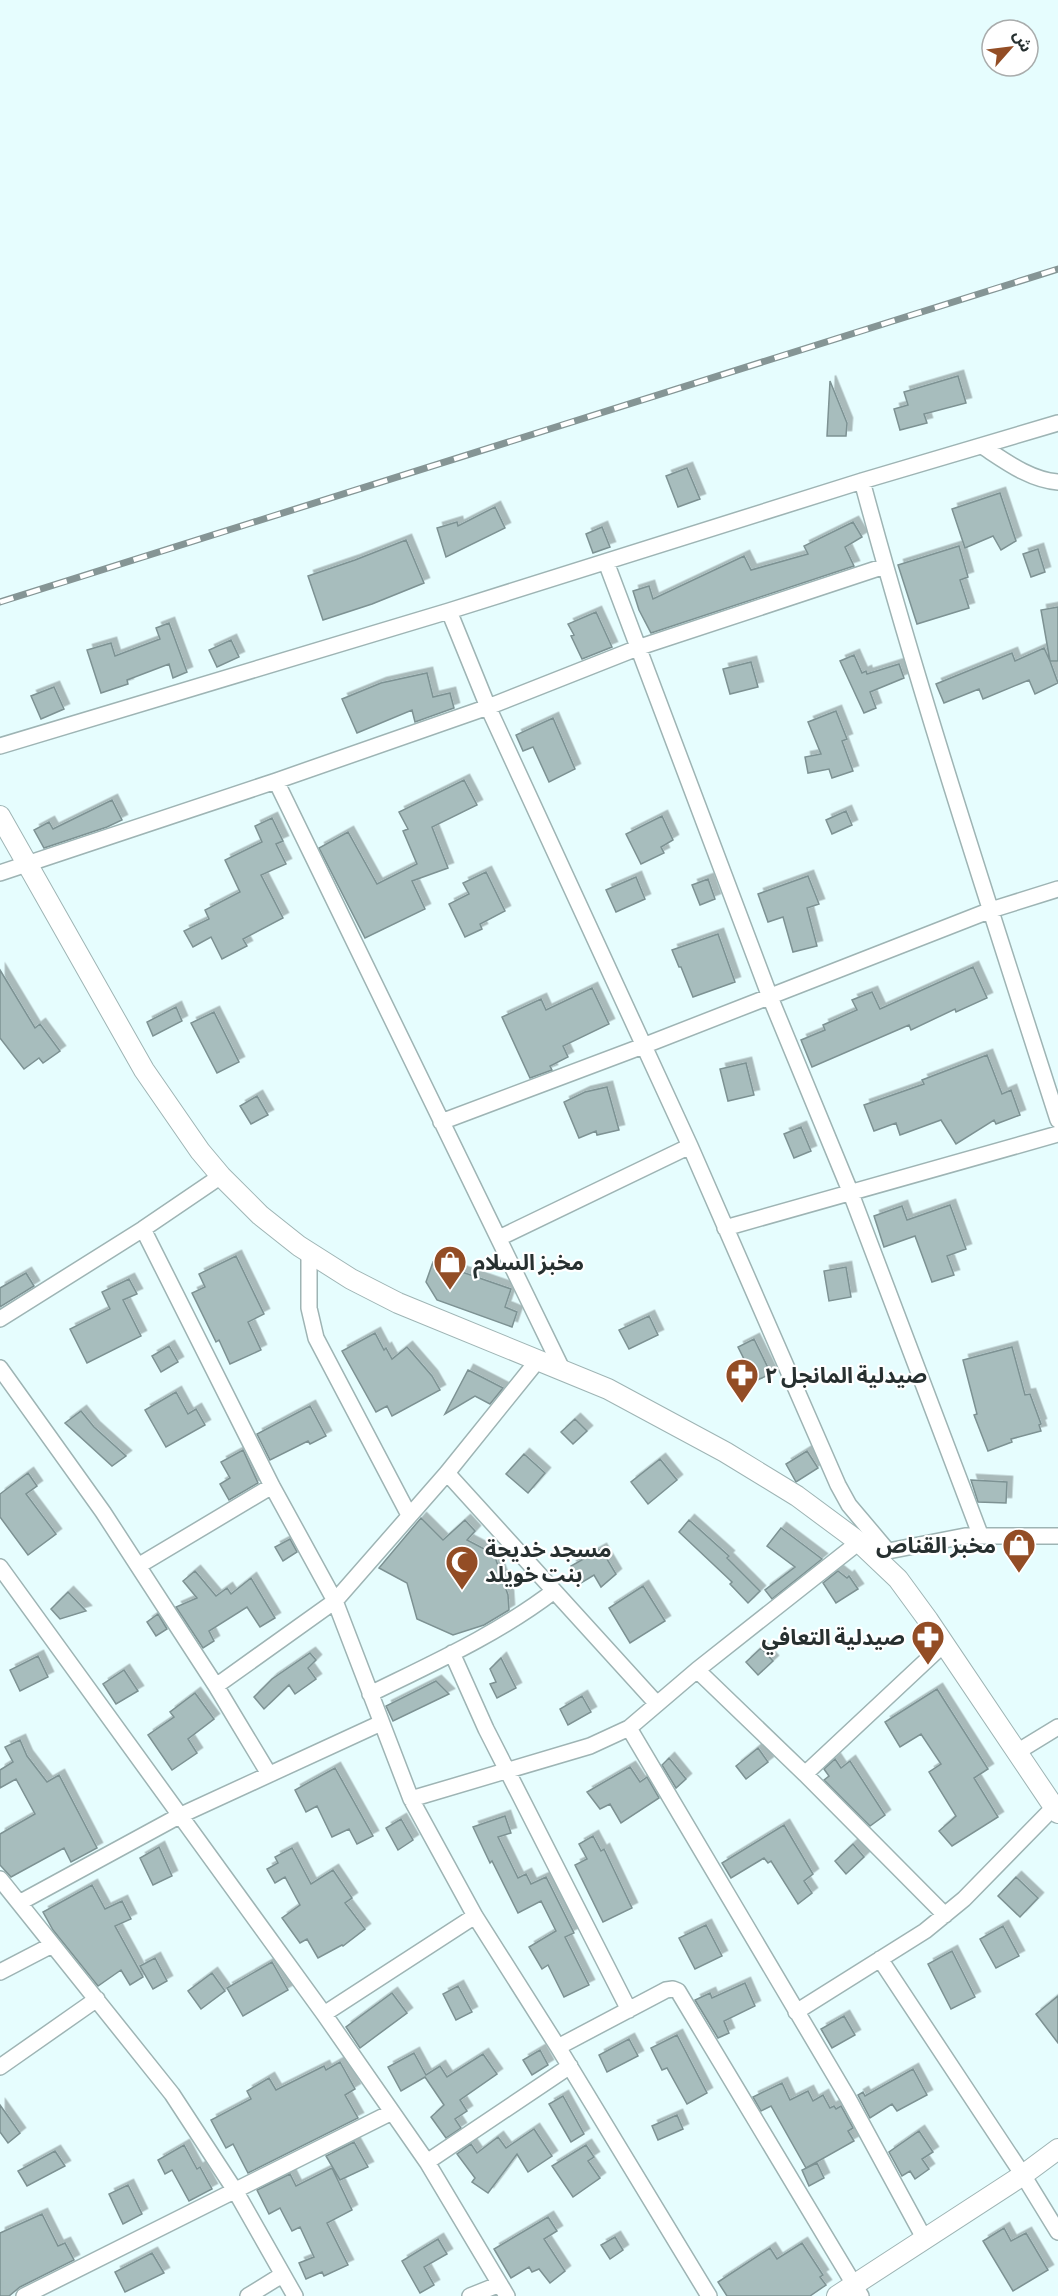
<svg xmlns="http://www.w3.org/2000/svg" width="1058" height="2296" viewBox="0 0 1058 2296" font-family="'Sofia Sans Condensed','Noto Sans Arabic',sans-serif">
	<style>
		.building { fill: #a7bdbd; stroke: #7d9293; stroke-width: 1.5; filter: url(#shadow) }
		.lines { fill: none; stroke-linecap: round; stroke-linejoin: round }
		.minor-casing { stroke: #9eb4b4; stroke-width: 18 }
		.tertiary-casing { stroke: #9eb4b4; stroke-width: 22 }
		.minor { stroke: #fff; stroke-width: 15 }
		.tertiary { stroke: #fff; stroke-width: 20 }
		.rail-casing { stroke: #859595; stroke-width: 7 }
		.rail { stroke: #fff; stroke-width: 4.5; stroke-dasharray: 14; stroke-linecap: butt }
		.labels { text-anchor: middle; stroke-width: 4.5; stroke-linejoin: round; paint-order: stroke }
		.poi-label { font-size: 22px; font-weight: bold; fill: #273030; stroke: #fff; text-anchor: start }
	</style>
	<defs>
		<filter id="shadow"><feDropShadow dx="5.5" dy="-5.5" stdDeviation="0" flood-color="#0004"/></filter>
	</defs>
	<rect width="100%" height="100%" fill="#e6fdfe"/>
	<path class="building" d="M958,376l8,27 -42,11 3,9 -27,7 -6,-21 14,-4 -4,-13z
		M830,381l17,42 -1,13h-19z
		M687,468l13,31 -22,8 -12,-31z
		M1000,493l16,48 -15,9 -8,-14 -28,12 -13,-39z
		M495,507l10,21 -59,29 -9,-29 20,-6 1,4z
		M853,522l9,15 -17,10 9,19 -203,67 -12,-23 -6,-19 16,-5 4,13 91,-43 7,14 57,-16 -4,-8z
		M602,527l8,20 -17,6 -7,-19z
		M406,540l18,43 -52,21 -49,16 -15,-44 47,-16z
		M959,546l9,31 -8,3 9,28 -52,16 -19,-59z
		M1038,549l7,23 -14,5 -8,-23z
		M1058,607v54h-8l8,22 -23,11 -6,-14 -46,19 -4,-10 -35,14 -8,-19 76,-31 3,8 29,-13 6,13 -9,-51z
		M596,612l16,35 -30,12 -11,-23 3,-1 -6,-11z
		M169,623l18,49 -14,6 -4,-14 -42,16 1,4 -27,9 -14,-43 24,-7 4,13 45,-17 -4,-11z
		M231,640l8,17 -22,10 -8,-17z
		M854,655l8,18 4,-2 1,3 32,-10 5,14 -34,14 6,16 -12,5 -24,-52z
		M751,662l7,25 -28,7 -7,-25z
		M427,673l6,24 17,-4 4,15 -39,14 -3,-12 -55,23 -15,-34 39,-16z
		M54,687l10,22 -23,10 -10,-23z
		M836,711l11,28 -5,2 11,30 -21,7 -3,-9 -21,4 -3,-16 16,-3 -13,-32z
		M553,718l22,51 -26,13 -16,-35 -10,4 -7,-16z
		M464,780l13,25 -45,22 16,41 -36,13 13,28 -60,29 -46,-90 29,-16 29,52 40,-20 -14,-33 5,-2 -9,-17z
		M112,800l10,20 -15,7 -63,21 -10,-18 15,-8 4,7z
		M846,811l6,14 -20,9 -6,-14z
		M662,816l11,24 -12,7 3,6 -23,11 -15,-30z
		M272,818l11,23 -7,3 10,20 -25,11 22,43 -40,21 4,7 -25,13 -11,-22 -18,10 -9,-16 25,-12 -4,-9 35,-18 -15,-32 37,-18 -7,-16z
		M486,872l19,39 -25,13 2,5 -17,8 -16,-33 20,-10 -6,-11z
		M808,876l11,28 -12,4 10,38 -24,6 -10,-35 -15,5 -10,-28z
		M636,877l9,22 -29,13 -10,-22z
		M708,879l7,20 -15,6 -8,-20z
		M718,934l17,48 -42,15 -12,-30h-2l-7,-17z
		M973,967l14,31 -31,14 -1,-3 -44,21 -2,-5 -97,42 -11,-27 24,-10 -2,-5 34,-15 -5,-10 20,-8 8,17z
		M0,970l35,58 5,-4 20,27 -17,12 -4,-5 -15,11 -24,-31z
		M592,988l17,36 -46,22 5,11 -18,9 2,4 -22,8 -28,-61 39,-18 5,11z
		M176,1007l6,14 -29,15 -6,-14z
		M214,1012l25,50 -22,11 -26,-50z
		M987,1055l15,39 9,-4 9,25 -24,9 -2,-4 -38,24 -15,-24 -41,15 -4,-12 -22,8 -10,-26 60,-21 -2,-4z
		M746,1063l8,32 -26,6 -8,-32z
		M607,1087l12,43 -22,5 -1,-4 -17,7 -15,-36 21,-10z
		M257,1096l11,19 -17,9 -11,-18z
		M801,1127l10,24 -17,7 -10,-24z
		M950,1205l16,44 -19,7 7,19 -22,7 -17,-46 -31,11 -10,-31 28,-10 5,14z
		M236,1256l28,58 -16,8 13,28 -31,14 -11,-24 -3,2 -24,-49 13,-6 -6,-13z
		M433,1262l78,27 -6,18 12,5 -5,15 -75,-27 -11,-18z
		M846,1267l5,30 -22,4 -5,-30z
		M26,1273l8,13 -34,21v-19z
		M129,1279l8,15 -14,6 18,36 -54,27 -17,-34 40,-20 -8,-17z
		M649,1316l9,19 -29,14 -10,-19z
		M375,1333l9,17 2,-2 6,11 15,-12 25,29 8,14 -48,26 -5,-10 -11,6 -34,-61z
		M754,1339l17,35 -16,7 -17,-34z
		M169,1346l9,16 -17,10 -9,-16z
		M1012,1347l13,48 5,-1 11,30 -2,1 2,6 -30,8 1,3 -24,9 -14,-36 3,-1 -14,-54z
		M468,1370l35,18 -13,16 -15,-8 -30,18z
		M176,1392l12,22 8,-5 9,16 -39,22 -21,-37z
		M310,1406l16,30 -16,8 -2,-3 -38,19 -13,-26z
		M81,1411l13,16 32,29 -14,10 -47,-43z
		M575,1419l12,12 -14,13 -12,-12z
		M243,1450l15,33 -29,17 -9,-16 10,-6 -9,-16z
		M807,1451l11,17 -22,14 -10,-18z
		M524,1454l21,19 -17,20 -22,-19z
		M660,1459l17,21 -29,24 -17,-22z
		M28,1473l9,13 -11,8 30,40 -28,21 -28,-38v-23z
		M971,1480l36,2 -1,21 -28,-1z
		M421,1518l22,22 22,-20 10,11 -8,9 27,14 14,41 1,15 -25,15 -31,10 -36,-16 -10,-36 -28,-15z
		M689,1520l40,36 -2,2 33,33 -12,12 -18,-19 2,-2 -53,-50z
		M781,1528l41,31 -50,40 -7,-9 30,-23 -28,-21z
		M290,1539l7,13 -14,9 -8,-14z
		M601,1549l15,25 -15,13 -7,-12 -13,8 -10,-17z
		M195,1571l21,25 11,-8 4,6 20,-16 24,40 -15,9 -13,-20 -38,24 5,10 -11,7 -27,-41 21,-9 -14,-17z
		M838,1571l9,7 2,-2 9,13 -22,14 -13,-20z
		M643,1586l22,35 -35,22 -21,-35z
		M68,1592l18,19 -26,8 -9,-10z
		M158,1614l9,15 -11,7 -9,-14z
		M761,1648l12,13 -15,14 -12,-13z
		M310,1653l6,7 -8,8 8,11 -21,15 -6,-9 -25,24 -10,-12 18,-18z
		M38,1656l10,21 -28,14 -10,-21z
		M501,1658l15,30 -19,10 -7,-14 6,-2 -6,-13z
		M124,1670l14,21 -22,13 -13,-20z
		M436,1681l13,13 -56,27 -7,-15z
		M937,1689l51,80 -14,9 24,39 -46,29 -13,-15 17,-15 -27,-44 12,-8 -20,-30 -21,13 -15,-25z
		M195,1693l19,26 -26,20 9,14 -25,17 -24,-35 26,-18 -4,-5z
		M582,1696l9,16 -23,13 -8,-16z
		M20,1740l7,16 20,26 12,-7 38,73 -26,14 -7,-14 -53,29 -11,-12v-31l35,-20 -19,-35 -16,9v-18l13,-8 -8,-15z
		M758,1748l10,14 -22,17 -10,-13z
		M669,1758l17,21 -10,9 -14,-23z
		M835,1759l6,9 9,-7 35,54 -15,11 -46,-46 5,-4 -5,-7z
		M630,1767l10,15 7,-5 12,21 -38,25 -11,-19 -10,5 -13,-17z
		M335,1768l38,68 -16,8 -8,-15 -17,8 -15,-31 -11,6 -11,-22z
		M505,1816l6,17 -13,4 20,41 8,-4 5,10 15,-7 28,56 -9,4 24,48 -25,12 -16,-32 -6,4 -13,-22 27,-16 -15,-30 -23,12 -26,-52 -2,2 -17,-36z
		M401,1819l12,21 -15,10 -12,-22z
		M784,1825l29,49 -9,7 8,12 -14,11 -27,-43 -3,2 -4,-5 -33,20 -9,-15z
		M593,1836l8,15 3,-2 28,59 -29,14 -28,-57 12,-6 -8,-15z
		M853,1844l11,13 -18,17 -11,-13z
		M159,1847l13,29 -19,9 -13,-27z
		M292,1848l19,36 22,-14 19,28 -7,5 20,26 -22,17 -1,-1 -24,13 -11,-19 -7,4 -18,-25 18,-13 -15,-28 -10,6 -8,-14 11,-6 -3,-6z
		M1016,1877l22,21 -18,19 -22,-21z
		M92,1885l13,24 17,-8 9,18 -16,7 28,51 -13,8 -9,-15 -23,16 -45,-56 -10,-18z
		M706,1925l16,31 -27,13 -16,-31z
		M1003,1926l16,30 -23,12 -16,-29z
		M952,1951l23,46 -24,12 -23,-45z
		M155,1958l12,23 -14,8 -13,-23z
		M272,1962l16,28 -45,26 -16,-28z
		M212,1973l13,18 -24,18 -13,-18z
		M745,1983l10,23 -31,15 5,12 -11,5 -23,-38 15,-7 2,5z
		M458,1986l14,26 -16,8 -13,-26z
		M392,1993l15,20 -47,35 -14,-21z
		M1058,1996v47l-22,-29z
		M844,2016l11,19 -23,13 -11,-19z
		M677,2035l30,58 -20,11 -20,-36 -5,2 -11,-22z
		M629,2039l9,17 -31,16 -8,-17z
		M540,2050l8,15 -16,10 -9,-15z
		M414,2053l12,22 14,-9 7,11 36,-23 14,20 -37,26 7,11 -12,8 6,9 -15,10 -15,-21 13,-12 -19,-28 -24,14 -13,-24z
		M340,2062l15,27 -10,6 13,23 -110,55 -15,-29 -7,4 -15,-28 40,-21 -4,-8 22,-13 7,12 48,-24 2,4z
		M913,2069l14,26 -30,16 -5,-7 -22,14 -12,-23 5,-3 2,4z
		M782,2083l8,17 18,-9 5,10 10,-6 7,13 4,-2 2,3 5,-3 12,22 -5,3 6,10 -48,27 -35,-62 -10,5 -8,-14z
		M563,2096l21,38 -13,8 -22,-38z
		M0,2105l20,28 -12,10 -8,-11z
		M677,2115l6,14 -25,11 -6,-14z
		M534,2129l18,27 -24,16 -11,-18 -29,39 -16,-11 3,-4 -18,-24 14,-10 6,9 21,-16 8,11z
		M919,2131l14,21 -11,7 7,10 -14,10 -5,-8 -8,5 -13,-24z
		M354,2142l14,25 -28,13 -14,-24z
		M184,2145l13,24 3,-2 12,22 -23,12 -17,-31 -7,4 -7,-14z
		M586,2145l8,12 -6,4 12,17 -27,19 -21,-31z
		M55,2151l10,15 -38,20 -9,-15z
		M817,2163l7,15 -15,8 -7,-16z
		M332,2168l20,42 -25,13 21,42 -24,11 -2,-4 -16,7 -7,-16 15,-6 -14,-30 -8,4 -12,-23 -11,6 -12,-24 33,-16 6,12z
		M128,2185l14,29 -19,10 -14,-30z
		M42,2214l16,32 7,-3 9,17 -54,27 -11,9h-9v-63z
		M548,2217l9,14 -13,8 21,32 -15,12 -11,-14 -7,3 -3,-5 -18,11 -17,-29z
		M1004,2228l7,13 15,-8 22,37 -35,21 -30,-50z
		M615,2237l8,13 -13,9 -9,-14z
		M438,2239l9,15 -23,13 10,18 -14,8 -18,-32z
		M802,2243l21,32 -3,2 6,8 -16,11h-83l-9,-14 52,-34 7,11z
		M152,2253l12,20 -39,19 -10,-20z"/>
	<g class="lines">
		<g class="minor-casing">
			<path id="minor" d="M982,446c23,15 48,34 76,36
				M862,481c58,215 128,427 196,639
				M606,562l164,435 80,194 130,343
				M449,611l39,96 202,439 148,339 11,20 38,45
				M0,746l449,-135 413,-130 196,-58
				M276,781l286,588
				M0,873l276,-92 212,-74 152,-60 245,-81
				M441,1122l202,-76 348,-136 67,-21
				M725,1228l333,-94
				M143,1229l129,257 63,115 76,198 64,117 83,131 151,249
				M499,1238l191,-92
				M309,1252v56l7,30 93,177
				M0,1319l143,-90 78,-53
				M0,1368l103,144 113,174 53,88
				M447,1473l210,231
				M878,1553l87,-17h93
				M138,1566l134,-80
				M0,1567l324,447 103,148 80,134
				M452,1653l34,76 143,281
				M697,1670l108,104 140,141
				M216,1686l119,-85 112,-128 91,-113
				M370,1694c63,-31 128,-60 184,-103
				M629,1728l219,370 76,140
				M1017,1752l41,-25
				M805,1774l139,-130
				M411,1799l179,-53 39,-18 68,-58 162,-128
				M0,1879l172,215 64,98 59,104
				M19,1903l160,-87 202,-93
				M880,1959l143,216 35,57
				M0,1972l52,-27
				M796,2012l129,-81 39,-32 90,-92
				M324,2014l151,-98
				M558,2047l108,-57 7,-1 5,2 183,305
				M0,2067l97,-68
				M427,2162l143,-96
				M24,2296l368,-184
				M248,2296l34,-21
				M470,2296l30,-12"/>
		</g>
		<g class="tertiary-casing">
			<path id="tertiary" d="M0,816l144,254 56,81 21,25 39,39 39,31 52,33 47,24 210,86 117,63 72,44 62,46 39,37 30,41 130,193
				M837,2296l186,-121 35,-26"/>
		</g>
		<use href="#minor" class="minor"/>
		<use href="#tertiary" class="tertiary"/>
		<g class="rail-casing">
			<path id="rail" d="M0,602l1058,-333"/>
		</g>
		<use href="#rail" class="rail"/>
	</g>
	<defs>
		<g id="shop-pin" transform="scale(1.725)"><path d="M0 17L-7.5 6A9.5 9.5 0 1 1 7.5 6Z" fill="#934d25" stroke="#fff"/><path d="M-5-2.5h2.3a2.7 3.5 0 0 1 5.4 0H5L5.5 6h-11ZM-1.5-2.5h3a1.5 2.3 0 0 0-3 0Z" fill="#fff"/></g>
		<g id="pharmacy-pin" transform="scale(1.725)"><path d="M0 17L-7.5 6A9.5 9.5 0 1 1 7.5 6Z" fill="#934d25" stroke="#fff"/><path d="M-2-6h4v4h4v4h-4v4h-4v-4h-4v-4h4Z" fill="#fff"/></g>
		<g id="mosque-pin" transform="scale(1.725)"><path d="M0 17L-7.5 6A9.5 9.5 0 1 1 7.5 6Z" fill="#934d25" stroke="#fff"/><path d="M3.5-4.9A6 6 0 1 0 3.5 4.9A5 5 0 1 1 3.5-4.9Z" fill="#fff"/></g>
	</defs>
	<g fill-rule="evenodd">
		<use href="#shop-pin" x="450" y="1262"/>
		<use href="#pharmacy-pin" x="742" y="1375"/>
		<use href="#shop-pin" x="1019" y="1545"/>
		<use href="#mosque-pin" x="462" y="1562"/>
		<use href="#pharmacy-pin" x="928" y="1637"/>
	</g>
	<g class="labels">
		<g class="poi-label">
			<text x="473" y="1270">مخبز السلام</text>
			<text x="765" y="1383">صيدلية المانجل ٢</text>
			<text x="996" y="1553" text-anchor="end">مخبز القناص</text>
			<text x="485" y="1557">مسجد خديجة<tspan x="485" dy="25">بنت خويلد</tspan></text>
			<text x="905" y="1645" text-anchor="end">صيدلية التعافي</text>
		</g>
	</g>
	<g transform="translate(1010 48) rotate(62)"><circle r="28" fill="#ffffff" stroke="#a9acac" stroke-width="1.5"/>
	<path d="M0-4.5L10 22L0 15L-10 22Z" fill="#934d25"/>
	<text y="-9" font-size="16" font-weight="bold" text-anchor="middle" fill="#273030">ش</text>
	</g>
</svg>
